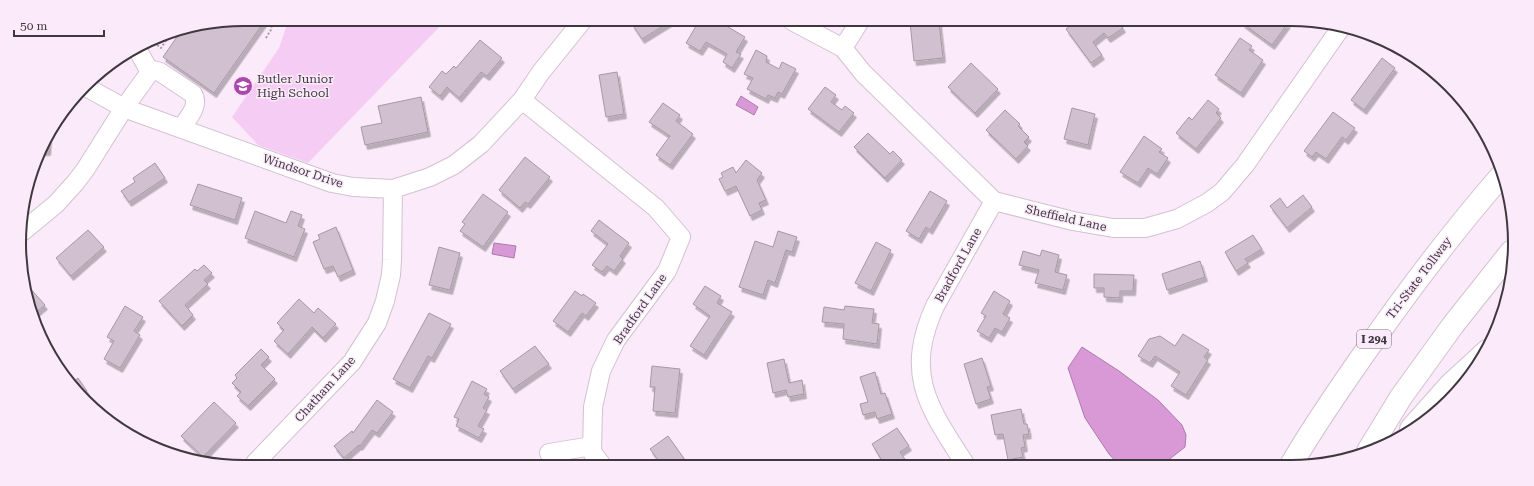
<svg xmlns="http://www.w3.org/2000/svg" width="1534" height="486" viewBox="0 0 1534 486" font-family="'Roboto Serif',serif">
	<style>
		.green { fill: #f5ccf3 }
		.water { fill: #d899d6; stroke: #aa7ca9 }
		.building { fill: #d1c1d0; stroke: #a797a6; filter: url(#shadow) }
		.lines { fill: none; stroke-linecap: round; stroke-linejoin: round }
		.minor-casing { stroke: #d2c1d1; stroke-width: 20 }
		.highway-casing { stroke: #d2c1d1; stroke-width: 24 }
		.path { stroke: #a69aa5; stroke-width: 2; stroke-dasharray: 2 2; stroke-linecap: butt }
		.minor { stroke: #fff; stroke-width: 18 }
		.highway { stroke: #fff; stroke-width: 22 }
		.labels { text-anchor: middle; stroke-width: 3; stroke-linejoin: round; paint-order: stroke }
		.shield { fill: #fbeafa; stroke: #776e77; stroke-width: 1 }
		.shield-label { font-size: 11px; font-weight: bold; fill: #3f393f }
		.poi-label { font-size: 12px; fill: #3f393f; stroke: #fbeafa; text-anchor: start }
		.street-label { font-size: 12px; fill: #3f393f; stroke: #fbeafa }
		.rim { fill: none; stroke: #3f393f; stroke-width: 2 }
	</style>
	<defs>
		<filter id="shadow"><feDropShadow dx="2.5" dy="4.5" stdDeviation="0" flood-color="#0004"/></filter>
	</defs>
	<rect width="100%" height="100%" fill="#fbeafa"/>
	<path class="green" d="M289,19l157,1 -138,143 -50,-18 -26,-28 47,-69z"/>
	<path class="water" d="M741,96l17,11 -4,8 -18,-10z
		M494,243l22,3 -2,12 -22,-4z
		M1082,347l37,24 39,29 24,25 4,10 -1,12 -23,18h-43l-10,-11 -24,-36 -17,-50z"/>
	<path class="building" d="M243,19h17l4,3 -50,71 -51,-36 18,-26z
		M637,21h34l-29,18 -10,-15z
		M699,21h19l27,16 -9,15 5,2 -9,14 -9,-6 4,-8 -21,-12 -6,9 -14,-8z
		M910,22h29l4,36 -29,3z
		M1075,22h4l3,5 7,-5h30l4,6 -15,10 -4,-5 -11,9 9,13 -11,8 -25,-34z
		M1242,23h46l-16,22z
		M1240,38l12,8 -3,4 14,10 -22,33 -26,-18z
		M480,40l22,18 -15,18 -6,-4 -22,26 -12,-11 -7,9 -11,-9 13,-16 4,3 8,-8 2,2z
		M756,50l11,6 -1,6 13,7 3,-7 14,7 -14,25 -4,-2 -3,6 -7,-3 -2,4 -19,-10 6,-11 -9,-4z
		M1382,58l13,10 -31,42 -13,-10z
		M971,63l27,26 -23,24 -27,-26z
		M617,72l7,42 -18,3 -7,-42z
		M825,87l11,8 -5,7 11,8 3,-4 9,7 -15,19 -31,-23z
		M421,97l7,35 -63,13 -4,-18 21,-4 -4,-17z
		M1208,100l11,9 -3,4 5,5 -25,31 -20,-16 13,-16 3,3z
		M663,103l17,12 -4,6 17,13 -23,31 -14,-10 14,-19 -21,-14z
		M1072,108l23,6 -7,31 -24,-6z
		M1005,110l15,14 -2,2 11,11 -5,5 4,4 -12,13 -30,-29z
		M1333,112l22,16 -9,12 -4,-3 -16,22 -10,-7 -4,5 -8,-6z
		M868,133l22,21 3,-3 9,9 -17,18 -31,-31z
		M1144,136l18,13 -3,3 9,6 -11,16 -9,-6 -10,15 -18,-11z
		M47,138h2l-1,13h-8l2,-7z
		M525,157l25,20 -22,27 -3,-2 -5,6 -21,-18z
		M746,160l16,13 -5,7 9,20 -7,3 3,7 -12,6 -14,-30 -11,5 -6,-12 4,-2 -2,-4 12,-6 3,6z
		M155,163l10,15 -36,24 -8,-11 14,-9 -2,-4z
		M198,184l44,14 -7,22 -45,-15z
		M930,191l17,10 -17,29 -4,-3 -7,12 -13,-8z
		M483,194l25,18 -25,35 -23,-16 5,-7 -3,-2z
		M1303,195l9,12 -25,21 -17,-22 10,-8 7,10z
		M255,211l31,12 5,-12 11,4 -4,11 7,3 -11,28 -49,-19z
		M599,220l30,23 -9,13 3,3 -9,12 -7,-5 -5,6 -10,-7 16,-21 -17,-13z
		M336,227l17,43 -15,7 -5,-11 -9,3 -11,-27 7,-3 -2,-4z
		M88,230l16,17 -33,29 -15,-18z
		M778,231l19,6 -5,15 -6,-2 -11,33 -7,-3 -5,15 -24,-8 16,-46 18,6z
		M1253,235l9,14 -17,10 3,4 -12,8 -11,-19z
		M876,242l15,8 -20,41 -16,-8z
		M439,247l21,6 -10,37 -21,-5z
		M1042,250l17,5 -4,17 12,3 -4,15 -28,-7 4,-13 -20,-5 4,-14 17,5z
		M1200,261l5,16 -38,13 -5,-16z
		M204,265l8,8 -8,7 4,4 -23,21 8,10 -11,11 -23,-25 36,-32 2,2z
		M1094,274l40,1 -1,16h-13v7l-16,-1v-9h-10z
		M705,286l16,10 -4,7 15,9 -28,43 -14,-9 20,-30 -17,-12z
		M29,287l16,18 -12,10 -6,-14 -1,-12z
		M575,291l7,5 1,-2 13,9 -10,13 -4,-3 -14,19 -15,-11z
		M994,291l16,10 -7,13 7,4 -8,14 -7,-4 -6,10 -12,-7 9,-15 -5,-3z
		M299,299l15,14 4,-5 18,16 -13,14 -11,-11 -24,27 -14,-13 10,-11 -7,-7z
		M125,306l18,11 -9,14 6,4 -20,33 -16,-9 10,-18 -7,-4z
		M845,306l29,3 -2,14 7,1 -2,20 -34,-5 1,-15 -22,-2 2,-15 20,3z
		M429,313l22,11 -19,34 -4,-2 -18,32 -17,-9z
		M1183,334l26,16 -5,7 4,3 -22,35 -15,-9 9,-14 -25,-16 -5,7 -12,-7 11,-17 11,-3 15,10z
		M535,346l14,18 -36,25 -13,-18z
		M261,349l8,8 -8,8 14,14 -27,27 -11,-10 4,-4 -9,-9 5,-5 -2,-3z
		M982,358l9,28 -4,1 4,12 -15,5 -12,-40z
		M784,359l5,24 13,-3 2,14 -16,3 -2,-7 -13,3 -6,-30z
		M652,366l28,3 -5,44 -22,-2 2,-24h-5z
		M875,372l6,22 4,-1 7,21 -15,5 -2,-7 -12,3 -3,-11 8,-2 -8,-25z
		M78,378l9,13 -4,3 -11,-11z
		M472,381l15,8 -3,5 5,3 -6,11 4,2 -9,16 6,3 -5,9 -23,-12 3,-7 -5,-2z
		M377,400l16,12 -16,21 -5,-3 -12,16 -1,-1 -15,13 -10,-12 18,-15 1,2z
		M214,402l22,21 -33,34 -22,-21z
		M1021,409l3,15h3l2,10 -6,1 2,12 -4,1 2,9 -15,3 -5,-26 -8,1 -4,-20z
		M897,428l12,18 -9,6 8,12h-24l-12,-20z
		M668,436l20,28h-27l-11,-15z"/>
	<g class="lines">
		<g class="minor-casing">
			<path id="minor" d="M792,21l51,27 20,25 131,128 79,20 40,7h32l32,-9 30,-16 15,-11 23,-27 97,-139
				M843,48l17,-27
				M137,49l13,23
				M86,87l38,21 208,75 21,4 40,2 37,-12 24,-12 27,-21 41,-44 19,-28 42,-52
				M522,100l134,108 25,29 -14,34 -51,69 -15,31 -8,36 -1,45 9,12
				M22,232l34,-28 19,-21 10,-13 39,-62 26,-36 3,-2 7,2 33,22c7,12 -5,24 -12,34
				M549,453l43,-7
				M255,463l97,-101 25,-39 8,-22 6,-26 1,-15 1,-71
				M965,464c-37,-58 -61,-89 -30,-158l59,-105"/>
		</g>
		<g class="highway-casing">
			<path id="highway" d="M1411,429l40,-45 36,-33
				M1368,451l33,-54 52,-72 58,-73
				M1291,465c25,-43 53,-83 82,-124 40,-57 82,-112 128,-165"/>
		</g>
		<path class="path" d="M266,38l6,-10 -3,-9
			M151,40l10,8 10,-15"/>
		<use href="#minor" class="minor"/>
		<use href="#highway" class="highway"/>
	</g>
	<defs>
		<g id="school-disc" transform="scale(1)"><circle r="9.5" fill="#ac47ac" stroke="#fbeafa"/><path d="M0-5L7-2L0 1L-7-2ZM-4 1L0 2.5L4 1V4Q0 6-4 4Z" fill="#fff"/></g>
	</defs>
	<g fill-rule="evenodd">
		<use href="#school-disc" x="243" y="86"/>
	</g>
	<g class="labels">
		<rect class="shield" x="1357" y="330" width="34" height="18" rx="3"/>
		<g class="shield-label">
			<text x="1374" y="343">I 294</text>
		</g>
		<g class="poi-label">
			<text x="257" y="83">Butler Junior<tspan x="257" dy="14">High School</tspan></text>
		</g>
		<g class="street-label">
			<text transform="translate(303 171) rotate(18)" y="4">Windsor Drive</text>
			<text transform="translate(1066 218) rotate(13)" y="4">Sheffield Lane</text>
			<text transform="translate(958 265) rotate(-61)" y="4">Bradford Lane</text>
			<text transform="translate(1419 278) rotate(-53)" y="4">Tri-State Tollway</text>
			<text transform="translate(640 309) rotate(-55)" y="4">Bradford Lane</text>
			<text transform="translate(325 389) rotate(-48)" y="4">Chatham Lane</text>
		</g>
	</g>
	<path d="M0 0H1534V486H0ZM243 26H1291A217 217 0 0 1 1508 243V243A217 217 0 0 1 1291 460H243A217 217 0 0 1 26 243V243A217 217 0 0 1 243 26Z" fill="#fbeafa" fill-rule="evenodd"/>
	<path class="rim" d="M243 26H1291A217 217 0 0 1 1508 243V243A217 217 0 0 1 1291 460H243A217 217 0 0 1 26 243V243A217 217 0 0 1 243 26Z"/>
	<path d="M14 30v6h90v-6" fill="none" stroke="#3f393f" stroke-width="2"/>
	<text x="20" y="30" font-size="12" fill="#3f393f" stroke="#fbeafa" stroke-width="3" paint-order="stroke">50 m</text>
</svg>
